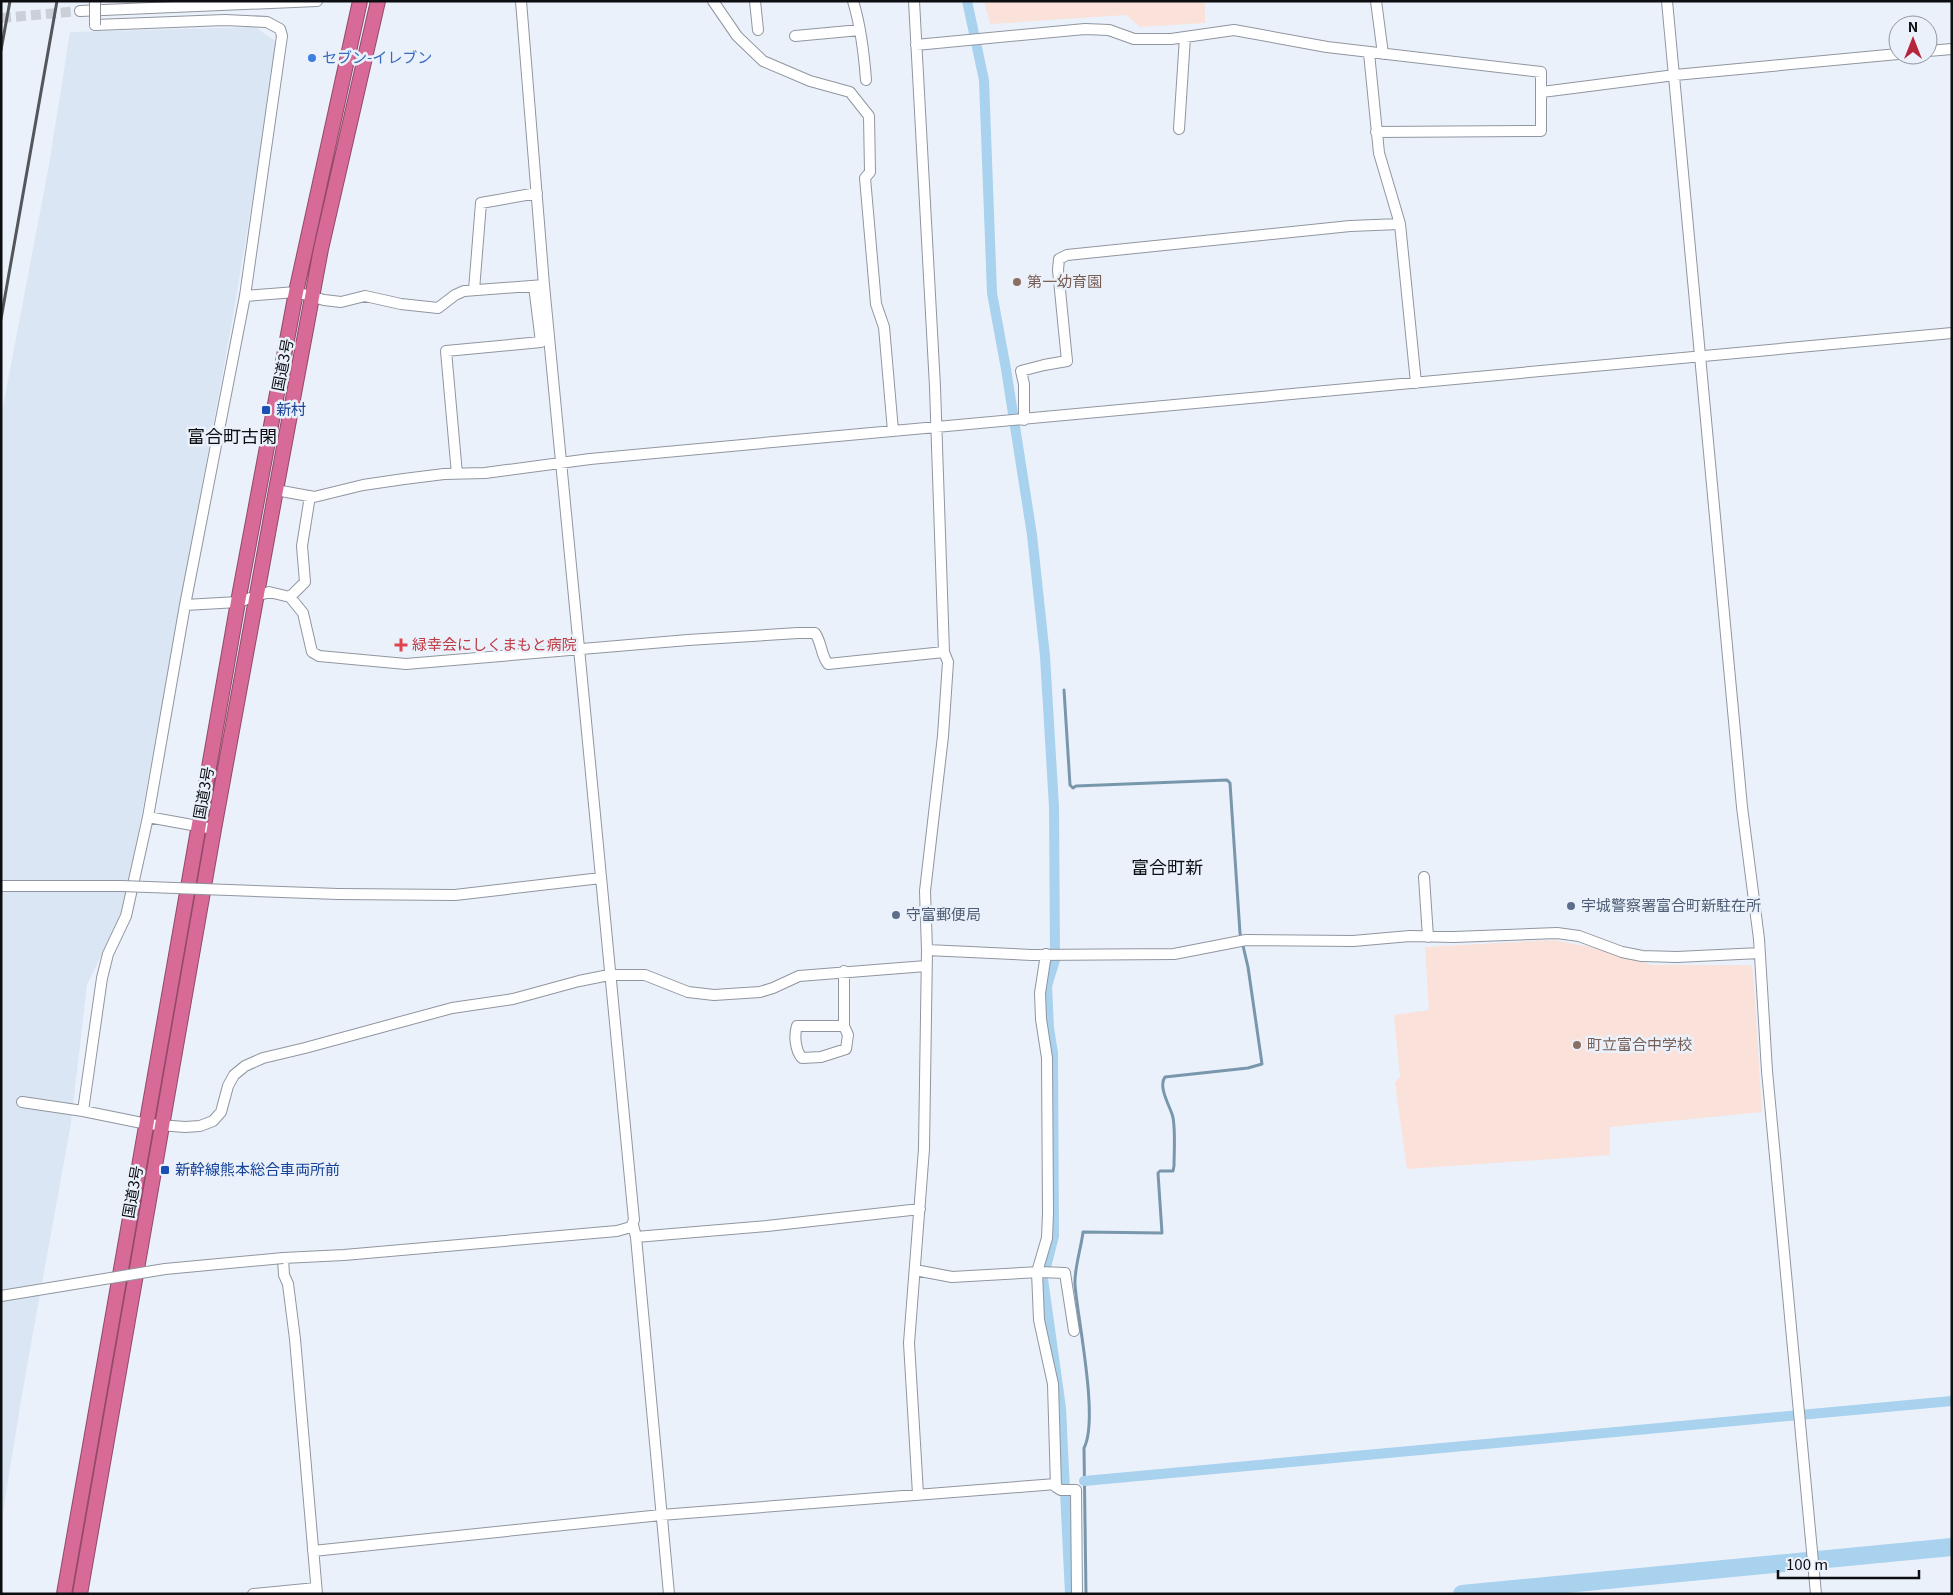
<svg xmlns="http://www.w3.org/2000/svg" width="1953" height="1595" viewBox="0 0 1953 1595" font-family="Georgia,'Noto Sans JP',serif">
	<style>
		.built { fill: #dbe6f5 }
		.education { fill: #fae1d9 }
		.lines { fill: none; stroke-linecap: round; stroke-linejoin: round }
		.stream { stroke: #7997ac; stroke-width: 3 }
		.canal { stroke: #a8d2ee; stroke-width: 10 }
		.river { stroke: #a8d2ee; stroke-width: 18 }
		.minor-tunnel { stroke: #cacfd8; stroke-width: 10; stroke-dasharray: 10 5; stroke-linecap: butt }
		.minor-casing { stroke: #90969f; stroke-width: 12 }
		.highway-casing { stroke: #914a68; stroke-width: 16 }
		.minor { stroke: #fff; stroke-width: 10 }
		.highway { stroke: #d86a97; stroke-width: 14 }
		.rail { stroke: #53565b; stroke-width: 3 }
		.minor-bridge-casing { stroke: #90969f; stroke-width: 12; stroke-linecap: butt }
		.minor-bridge { stroke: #fff; stroke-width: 10 }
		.shop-dot { fill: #3f7fe0; stroke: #ebf1fb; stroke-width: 2 }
		.education-dot { fill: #8d6e63; stroke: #ebf1fb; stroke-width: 2 }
		.transit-dot { fill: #1a4fb4; stroke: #ebf1fb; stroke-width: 2 }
		.health-dot { fill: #e0444e; stroke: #ebf1fb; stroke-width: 2 }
		.service-dot { fill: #5c6f8a; stroke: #ebf1fb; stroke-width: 2 }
		.labels { text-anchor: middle; stroke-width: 5; stroke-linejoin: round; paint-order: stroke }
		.shop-label { font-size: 15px; fill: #366cbe; stroke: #ebf1fb; text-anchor: start }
		.education-label { font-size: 15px; fill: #785e54; stroke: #ebf1fb; text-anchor: start }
		.street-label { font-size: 15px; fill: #0c0e11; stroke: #ebf1fb }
		.transit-label { font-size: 15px; fill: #164399; stroke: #ebf1fb; text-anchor: start }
		.health-label { font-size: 15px; fill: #be3a42; stroke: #ebf1fb; text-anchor: start }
		.service-label { font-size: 15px; fill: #4e5e75; stroke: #ebf1fb; text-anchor: start }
		.quarter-label { font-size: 18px; fill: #0c0e11; stroke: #ebf1fb }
	</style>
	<rect width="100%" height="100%" fill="#ebf1fb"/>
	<path class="built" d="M255,27l23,16 -45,274 -93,506 -20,93 -33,69 -16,138 -50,277 -20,125v-1108l48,-252 21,-133z"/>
	<path class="education" d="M984,1h221v22l-65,4 -14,-12 -136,9z
		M1553,940l38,7 61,18h99l2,6 9,141 -152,15v28l-203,14 -12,-86 5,-7 -6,-61 35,-5 -4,-63z"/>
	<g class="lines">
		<path class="stream" d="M1064,690l6,95 3,3 3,-2 151,-6 3,3 10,150 8,34 14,97 -14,4 -83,9c-7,9 4,28 7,37 4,10 2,40 2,52l-1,5h-13l-2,2 4,60 -79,-1c-2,17 -9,37 -8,53 3,37 24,134 9,163l2,146"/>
		<path class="canal" d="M967,1l17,79 8,213 14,76 26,166 13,121 9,151 1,153 -8,26 2,42 4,25 1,183 -11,43 18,129 9,186
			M1084,1481l868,-80"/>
		<path class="river" d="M1462,1594l490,-47"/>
		<path class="minor-tunnel" d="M1,18l79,-7"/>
		<g class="minor-casing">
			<path id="minor" d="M713,1l24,35 26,25 47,20 40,11 19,24 1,56 -5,6 11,126 8,23 9,104
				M755,1l3,29
				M853,1c8,26 11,52 13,79
				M914,1l21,386 9,265 4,10 -5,74 -18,155 2,59 -3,199 -15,194 9,151
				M1376,1l7,53
				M1667,1l75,806 17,132 8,132 49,523
				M80,11l237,-10
				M795,36l65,-6
				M916,45l169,-16 24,1 25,9h37l63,-9 93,17 214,25v59l-165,1
				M1928,51l24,-2
				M1369,53l10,100 21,71 16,159
				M1542,92l133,-17 223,-21
				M1179,129l6,-92
				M474,290l7,-87 56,-10
				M245,296l51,-4 28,8 17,2 24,-6 36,8 37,4 17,-13 9,-4 80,-6
				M1024,420v-36l-3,-13 23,-6 23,-4 -9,-91 1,-11 8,-4 283,-29 50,-2
				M457,474l-11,-123 95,-9 -7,-56
				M276,490l38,7 49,-12 41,-6 40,-5 41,-1 105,-14 1362,-126
				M290,597l15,-15 -3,-36 8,-50
				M185,605l53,-3 31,-10 21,5 13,16 9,39 7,4 87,8 282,-24 110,-7h17c7,10 6,23 13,31l116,-12
				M148,817l66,12
				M1424,877l4,60
				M338,894l117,1 146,-17
				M927,950l105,5 142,-1 72,-14 107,1 57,-5 44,1 103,-4 22,3 43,16 20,4 35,1 83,-4
				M1046,954l-6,39 1,26 6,39 1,155 -1,25 -10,34 2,48 14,64 3,103 5,3h15l1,104
				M844,971v55l4,9 -2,14 -25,8 -19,1c-7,-8 -8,-23 -5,-32h47
				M22,1102l61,9 64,13 38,3 15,-1 13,-5 8,-9 7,-26 6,-11 11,-9 18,-8 42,-10 147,-40 61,-9 66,-18 30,-6h36l43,17 26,3 46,-3 13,-4 26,-12 127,-10
				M83,1111l19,-133 6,-24 18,-38 22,-99 37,-212 60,-309 37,-260 -2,-7 -13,-7 -42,-2 -130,5
				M633,1225l3,12 33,357
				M636,1237l131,-11 153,-17
				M915,1270l37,7 88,-5 25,1 9,58
				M313,1551l348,-36 395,-31
				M253,1594l63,-6
				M317,1594l-22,-255 -7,-55 -4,-9 -1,-17 61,-3 273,-24 14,-4 3,-7 -90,-935 -23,-284"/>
		</g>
		<g class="highway-casing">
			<path id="highway" d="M64,1594l174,-992 58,-310 64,-291
				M80,1594l134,-765 62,-339 45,-241 57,-248"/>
		</g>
		<use href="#minor" class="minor"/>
		<use href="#highway" class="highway"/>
		<path class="rail" d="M1,50l9,-49
			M1,319l56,-318"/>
		<g class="minor-bridge-casing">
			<path id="minor-bridge" d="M95,1v24
				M1,886h120l217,8
				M1,1296l164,-27 118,-11"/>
		</g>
		<use href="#minor-bridge" class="minor-bridge"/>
	</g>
	<circle class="shop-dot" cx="312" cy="58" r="5"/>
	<g class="education-dot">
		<circle cx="1017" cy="282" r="5"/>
		<circle cx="1577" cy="1045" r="5"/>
	</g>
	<g class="transit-dot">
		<rect x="261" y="405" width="10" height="10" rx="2.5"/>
		<rect x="160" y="1165" width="10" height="10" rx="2.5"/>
	</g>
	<path class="health-dot" d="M398.5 637.5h5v5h5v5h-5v5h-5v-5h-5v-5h5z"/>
	<g class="service-dot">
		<circle cx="1571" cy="906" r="5"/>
		<circle cx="896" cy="915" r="5"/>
	</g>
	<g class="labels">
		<g class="shop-label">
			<text x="322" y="63">セブン-イレブン</text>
		</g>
		<g class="education-label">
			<text x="1027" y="287">第一幼育園</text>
			<text x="1587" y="1050">町立富合中学校</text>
		</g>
		<g class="street-label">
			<text transform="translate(283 365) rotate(-79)" y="5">国道3号</text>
			<text transform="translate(204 793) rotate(-80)" y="5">国道3号</text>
			<text transform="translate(133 1192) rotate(-80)" y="5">国道3号</text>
		</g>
		<g class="transit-label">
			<text x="276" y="415">新村</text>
			<text x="175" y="1175">新幹線熊本総合車両所前</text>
		</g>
		<g class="health-label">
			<text x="412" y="650">緑幸会にしくまもと病院</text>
		</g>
		<g class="service-label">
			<text x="1581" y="911">宇城警察署富合町新駐在所</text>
			<text x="906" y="920">守富郵便局</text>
		</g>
		<g class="quarter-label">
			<text x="232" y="443">富合町古閑</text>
			<text x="1167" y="874">富合町新</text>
		</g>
	</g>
	<rect width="1953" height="1595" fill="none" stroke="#0c0e11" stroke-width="5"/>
	<g transform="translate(1913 40)"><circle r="24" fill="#ebf1fb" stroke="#92969d"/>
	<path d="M0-4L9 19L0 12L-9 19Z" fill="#b7253b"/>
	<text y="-8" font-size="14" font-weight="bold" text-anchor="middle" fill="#0c0e11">N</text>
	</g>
	<path d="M1778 1570v8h141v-8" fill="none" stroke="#0c0e11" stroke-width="2.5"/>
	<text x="1786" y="1570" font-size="15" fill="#0c0e11" stroke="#ebf1fb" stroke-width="4" paint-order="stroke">100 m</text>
</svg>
